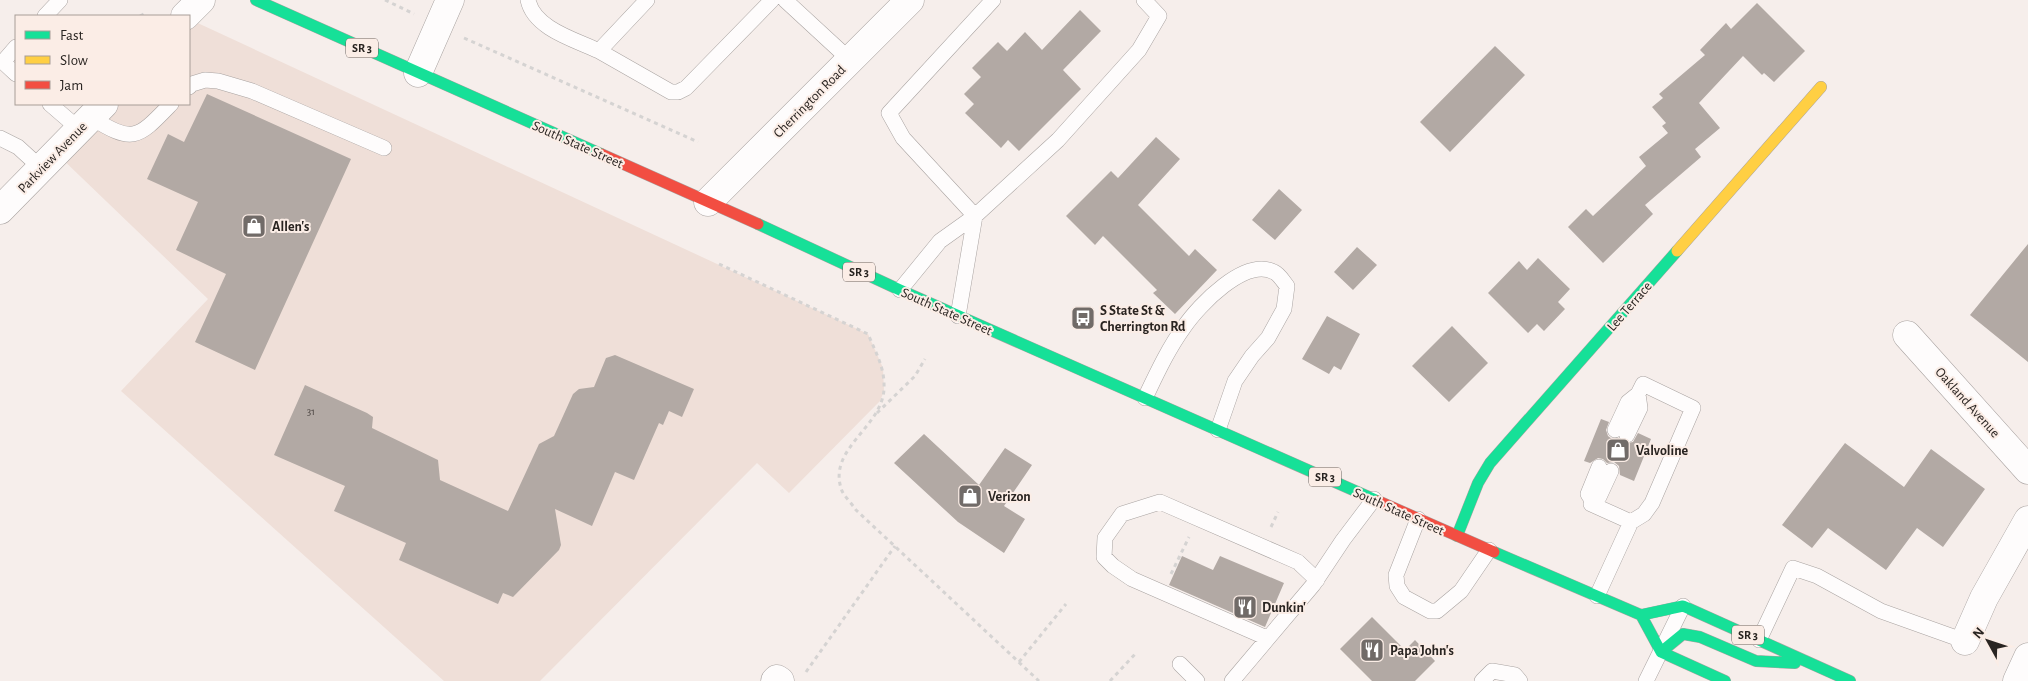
<svg xmlns="http://www.w3.org/2000/svg" width="2028" height="681" viewBox="0 0 2028 681" font-family="'Alegreya Sans',sans-serif">
	<style>
		.built { fill: #efdfd8 }
		.building { fill: #b2a9a4 }
		.lines { fill: none; stroke-linecap: round; stroke-linejoin: round }
		.lane-casing { stroke: #a9a3a1; stroke-width: 16 }
		.street-casing { stroke: #a9a3a1; stroke-width: 29 }
		.fast-casing { stroke: #a9a3a1; stroke-width: 12 }
		.slow-casing { stroke: #a9a3a1; stroke-width: 12 }
		.jam-casing { stroke: #a9a3a1; stroke-width: 12 }
		.path { stroke: #d5d3d2; stroke-width: 3; stroke-dasharray: 4 4; stroke-linecap: butt }
		.lane { stroke: #fefcfc; stroke-width: 15 }
		.street { stroke: #fefcfc; stroke-width: 28 }
		.fast { stroke: #16e098; stroke-width: 11 }
		.slow { stroke: #ffcf43; stroke-width: 11 }
		.jam { stroke: #f24e42; stroke-width: 11 }
		.labels { text-anchor: middle; stroke-width: 4; stroke-linejoin: round; paint-order: stroke }
		.number-label { font-size: 11px; fill: #4b4542 }
		.shield { fill: #fbede6; stroke: #68605c; stroke-width: 1 }
		.shield-label { font-size: 12px; font-weight: bold; fill: #292421 }
		.street-label { font-size: 14px; fill: #292421; stroke: #fbede6 }
		.poi-label { font-size: 14px; font-weight: bold; fill: #292421; stroke: #fbede6; text-anchor: start }
	</style>
	<rect width="100%" height="100%" fill="#f6eeeb"/>
	<path class="built" d="M189,19l679,315 15,34 1,23 -4,10 -91,92 -32,-30 -217,218h-96l-323,-290 87,-92 -152,-146 46,-49h87z"/>
	<path class="building" d="M1757,3l48,48 -31,31 -10,-9 -2,2 -19,-19 -44,47 21,25 -25,21 6,8 -56,48 8,9 -50,49 -35,-36 18,-18 7,7 53,-50 -7,-9 29,-24 -6,-7 4,-3 -14,-16 11,-9 -4,-4 46,-39 -5,-5 26,-27 5,6z
		M1080,10l21,21 -38,39 18,19 -62,62 -11,-11 -7,8 -36,-35 9,-9 -10,-10 17,-17 -9,-9 26,-26 9,9 18,-19 17,18z
		M1495,46l30,29 -75,77 -30,-30z
		M207,94l144,65 -96,211 -60,-28 31,-68 -50,-24 22,-48 -51,-23 21,-45 16,8z
		M1156,137l24,22 -42,46 51,51 6,-7 22,21 -42,44 -22,-21 4,-3 -54,-54 -8,9 -29,-29 45,-45 7,7z
		M1279,189l23,21 -27,30 -23,-20z
		M2028,244v118l-58,-47z
		M1357,247l20,18 -24,25 -19,-18z
		M1538,258l32,31 -12,13 7,7 -21,22 -7,-7 -9,9 -40,-40 31,-32 8,9z
		M1327,316l33,18 -19,36 -7,-4 -5,8 -27,-15z
		M1452,326l36,37 -39,39 -37,-36z
		M615,355l79,34 -12,28 -13,-6 -6,14 -4,-2 -25,57 -19,-8 -23,54 -37,-17 6,36 -2,5 -46,47 -10,-4 -5,11 -99,-44 7,-17 -72,-32 11,-25 -71,-31 31,-70 62,28 6,4 -1,11 66,32 2,20 68,31 31,-67 15,-8 19,-42 6,-5 15,-2 12,-29z
		M1601,419l8,3 -3,8 2,6 4,3 7,-1 4,6 10,-2 5,-9 13,6 -17,42 -14,-6 -1,-9 -5,-4 -7,1 -4,-4 -5,-1 -8,5 -6,-2z
		M924,434l55,51 26,-37 27,17 -28,41 21,13 -21,34 -46,-31 -64,-59z
		M1845,443l59,44 27,-38 54,40 -42,58 -26,-19 -31,42 -58,-42 -16,20 -30,-23z
		M1182,556l31,14 7,-14 64,27 -19,44 -96,-42z
		M1372,617l33,33 10,-10 20,21 -20,20h-43l-32,-32z"/>
	<g class="lines">
		<g class="lane-casing">
			<path id="lane" d="M528,0c6,29 48,40 71,51
				M647,0l-48,51 72,41h7l8,-4 86,-88
				M785,0l65,60
				M993,0l-104,113 14,25 72,78 83,-76 81,-90 20,-34 -15,-16
				M45,16l15,-16
				M16,47l-13,15 13,12
				M189,87l3,-3 13,-4 13,1 34,10 132,57
				M50,104l29,25
				M90,117c44,27 47,22 81,-13
				M0,138l18,9 23,21
				M900,290l40,-49 35,-25 -17,100
				M1145,398c12,-25 23,-49 39,-71 15,-22 61,-70 90,-55 5,2 9,9 13,14l-3,23 -16,29 -16,18 -17,25 -17,49
				M1627,435l13,-27 -2,-14
				M1599,467l-11,27 4,6 -1,4 40,18
				M1592,500l7,-3 12,-26
				M1418,519l-22,56 1,11 7,11 26,14h7l24,-20 28,-41
				M1597,596l34,-74 13,-8 8,-11 41,-95 -50,-24 -5,10 -10,8 -13,28
				M1267,638l-135,-59 -19,-13 -9,-9 1,-19 17,-24 38,-12 138,60 19,18
				M1759,640l34,-72 24,8 64,35 84,30
				M1180,664l17,17
				M1232,681l81,-96 30,-45 31,-41
				M1482,681l10,-10 23,4 5,6
				M1646,681l37,-75"/>
		</g>
		<g class="street-casing">
			<path id="street" d="M185,16l16,-16
				M418,73l32,-73
				M708,202l202,-202
				M0,210l104,-106
				M1907,335l121,135
				M1965,641l19,-43 44,-78
				M775,681l2,-2 3,2
				M2017,681l11,-24"/>
		</g>
		<g class="fast-casing">
			<path id="fast" d="M256,0l345,154
				M758,224l142,66 478,211
				M1457,536l21,-53 12,-20 187,-212
				M1494,552l147,63 42,-9 167,75
				M1641,615l20,37 64,29
				M1661,652l22,-18 17,3 56,24 39,2"/>
		</g>
		<g class="slow-casing">
			<path id="slow" d="M1677,251l144,-164"/>
		</g>
		<g class="jam-casing">
			<path id="jam" d="M601,154l157,70
				M1378,501l116,51"/>
		</g>
		<path class="path" d="M385,0l29,14
			M140,16l6,-3
			M464,38l234,104
			M719,264l149,70c8,19 17,34 16,55 -2,39 -58,60 -42,102 3,6 10,13 14,19l183,171
			M877,413l38,-37 10,-17
			M1271,527l7,-15
			M1171,574l18,-37
			M1019,662l47,-58
			M806,672l89,-126
			M1110,681l27,-29"/>
		<use href="#lane" class="lane"/>
		<use href="#street" class="street"/>
		<use href="#fast" class="fast"/>
		<use href="#slow" class="slow"/>
		<use href="#jam" class="jam"/>
	</g>
	<defs>
		<g id="shop-square" transform="scale(1.25)"><rect x="-9" y="-9" width="18" height="18" rx="4" fill="#716b68" stroke="#fbede6"/><path d="M-5-2.5h2.3a2.7 3.5 0 0 1 5.4 0H5L5.5 6h-11ZM-1.5-2.5h3a1.5 2.3 0 0 0-3 0Z" fill="#fff"/></g>
		<g id="bus-square" transform="scale(1.25)"><rect x="-9" y="-9" width="18" height="18" rx="4" fill="#716b68" stroke="#fbede6"/><path d="M-5-6H5V4H4V6H2V4H-2V6H-4V4H-5ZM-3.5-4V0h7V-4ZM-3.5 1.2v1.5H-2V1.2ZM2 1.2v1.5H3.5V1.2Z" fill="#fff"/></g>
		<g id="restaurant-square" transform="scale(1.25)"><rect x="-9" y="-9" width="18" height="18" rx="4" fill="#716b68" stroke="#fbede6"/><path d="M-5-6h1v4h1v-4h1v4h1v-4h1v5L-1.5 .5V6h-2V.5L-5-1ZM5-6V6H3V1.5H1.5Q1.5-4 5-6Z" fill="#fff"/></g>
	</defs>
	<g fill-rule="evenodd">
		<use href="#shop-square" x="254" y="226"/>
		<use href="#bus-square" x="1083" y="318"/>
		<use href="#shop-square" x="1618" y="450"/>
		<use href="#shop-square" x="970" y="496"/>
		<use href="#restaurant-square" x="1245" y="607"/>
		<use href="#restaurant-square" x="1372" y="650"/>
	</g>
	<g class="labels">
		<g class="number-label">
			<text x="311" y="415">31</text>
		</g>
		<g class="shield">
			<rect x="346" y="38.5" width="32" height="19" rx="4"/>
			<rect x="843" y="262.5" width="32" height="19" rx="4"/>
			<rect x="1309" y="467.5" width="32" height="19" rx="4"/>
			<rect x="1732" y="625.5" width="32" height="19" rx="4"/>
		</g>
		<g class="shield-label">
			<text x="362" y="52">SR 3</text>
			<text x="859" y="276">SR 3</text>
			<text x="1325" y="481">SR 3</text>
			<text x="1748" y="639">SR 3</text>
		</g>
		<g class="street-label">
			<text transform="translate(809 101) rotate(-45)" y="5">Cherrington Road</text>
			<text transform="translate(578 144) rotate(24)" y="5">South State Street</text>
			<text transform="translate(52 157) rotate(-46)" y="5">Parkview Avenue</text>
			<text transform="translate(1629 306) rotate(-49)" y="5">Lee Terrace</text>
			<text transform="translate(947 311) rotate(24)" y="5">South State Street</text>
			<text transform="translate(1968 402) rotate(48)" y="5">Oakland Avenue</text>
			<text transform="translate(1399 511) rotate(24)" y="5">South State Street</text>
		</g>
		<g class="poi-label">
			<text x="272" y="231">Allen's</text>
			<text x="1100" y="315">S State St &amp;<tspan x="1100" dy="16">Cherrington Rd</tspan></text>
			<text x="1636" y="455">Valvoline</text>
			<text x="988" y="501">Verizon</text>
			<text x="1262" y="612">Dunkin'</text>
			<text x="1390" y="655">Papa John's</text>
		</g>
	</g>
	<rect x="15" y="15" width="175" height="90" fill="#fbede6" stroke="#a79d97"/>
	<rect x="25" y="31" width="25" height="8" fill="#16e098" stroke="#a79d97"/>
	<text x="60" y="40" font-size="15" fill="#292421">Fast</text>
	<rect x="25" y="56" width="25" height="8" fill="#ffcf43" stroke="#a79d97"/>
	<text x="60" y="65" font-size="15" fill="#292421">Slow</text>
	<rect x="25" y="81" width="25" height="8" fill="#f24e42" stroke="#a79d97"/>
	<text x="60" y="90" font-size="15" fill="#292421">Jam</text>
	<g transform="translate(1988 641) rotate(310)" stroke="#fbede6" stroke-width="4" paint-order="stroke">
	<path d="M0-4L9 19L0 12L-9 19Z" fill="#292421"/>
	<text y="-8" font-size="14" font-weight="bold" text-anchor="middle" fill="#292421">N</text>
	</g>
</svg>
